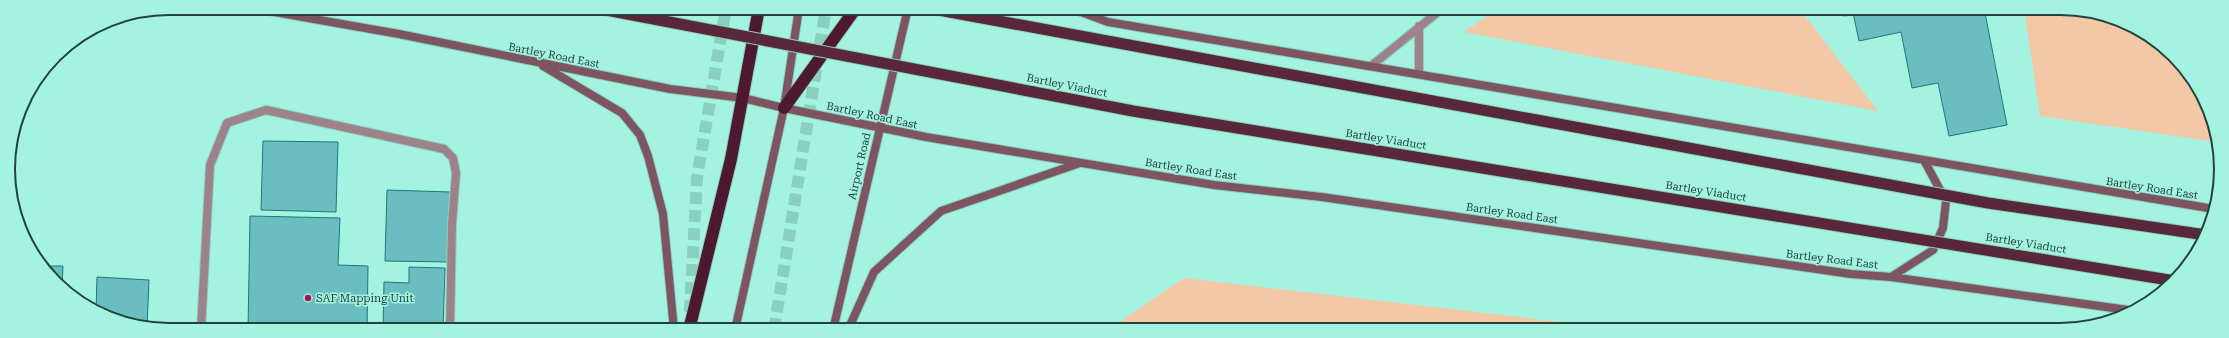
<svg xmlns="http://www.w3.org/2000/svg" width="2229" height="338" viewBox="0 0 2229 338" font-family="'Roboto Serif',serif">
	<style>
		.green { fill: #f4c7a6 }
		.building { fill: #6abec0; stroke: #1b797b }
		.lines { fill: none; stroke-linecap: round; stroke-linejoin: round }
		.motorway-tunnel { stroke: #8ad0bf; stroke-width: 12; stroke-dasharray: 12 6; stroke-linecap: butt }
		.service-casing { stroke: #8ad0bf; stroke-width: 10 }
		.minor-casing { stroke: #8ad0bf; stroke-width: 10 }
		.secondary-casing { stroke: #8ad0bf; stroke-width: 10 }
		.motorway-casing { stroke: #8ad0bf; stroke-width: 14 }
		.service { stroke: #9e828b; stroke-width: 8 }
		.minor { stroke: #9e828b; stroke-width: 8 }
		.secondary { stroke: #7d5562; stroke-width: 8 }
		.motorway { stroke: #4d192e; stroke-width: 12 }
		.trunk-bridge-casing { stroke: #8ad0bf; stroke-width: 13; stroke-linecap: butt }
		.trunk-bridge { stroke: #58273a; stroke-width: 11 }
		.poi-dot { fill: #a01159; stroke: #a4f3e0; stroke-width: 1.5 }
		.labels { text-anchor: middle; stroke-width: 3; stroke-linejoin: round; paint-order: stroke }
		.street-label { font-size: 11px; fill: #22433b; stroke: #a4f3e0 }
		.poi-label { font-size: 11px; fill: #22433b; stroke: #a4f3e0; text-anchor: start }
		.rim { fill: none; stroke: #22433b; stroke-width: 2 }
	</style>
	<rect width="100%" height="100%" fill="#a4f3e0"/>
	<path class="green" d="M1499,8h300l79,103 -414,-79z
		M2024,8h47l60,17 50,38 32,54 3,25 -176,-26z
		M1184,278l446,52h-522z"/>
	<path class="building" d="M1852,8h132l23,117 -58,11 -11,-53 -26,5 -11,-56 -42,9z
		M263,141l75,1 -2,70 -75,-2z
		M387,190l64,2 -2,70 -64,-1z
		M250,216l90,2 -2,47 30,1 -1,64h-119z
		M42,266h21l-1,20 -14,-11z
		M409,267l36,1 -2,62h-60l1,-48 25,1z
		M97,277l52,3 -2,47 -51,-15z"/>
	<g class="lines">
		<path class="motorway-tunnel" d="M690,312l7,-134 29,-170
			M774,330l52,-322"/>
		<g class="service-casing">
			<path id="service" d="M1843,8l2,4
				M201,330l9,-165 17,-42 39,-13 178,39 9,9 3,15 -4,51 -2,106"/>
		</g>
		<g class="minor-casing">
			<path id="minor" d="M1371,66l72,-58
				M1419,74v-48"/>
		</g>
		<g class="secondary-casing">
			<path id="secondary" d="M251,8l148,26 271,55 73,9 41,10 142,29 288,48 108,12 529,77 40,3 244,34
				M1070,8l38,14 1106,187
				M543,66l79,47 18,22 8,21 15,58 11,116
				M1891,277l42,-27 10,-22 3,-27 -21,-39
				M735,330l49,-222 15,-100
				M833,330l75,-322
				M848,330l26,-58 67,-61 139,-48"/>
		</g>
		<g class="motorway-casing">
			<path id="motorway" d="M784,108l72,-100
				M689,330l42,-171 28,-151"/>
		</g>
		<use href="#service" class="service"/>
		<use href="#minor" class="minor"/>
		<use href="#secondary" class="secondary"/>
		<use href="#motorway" class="motorway"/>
		<g class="trunk-bridge-casing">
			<path id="trunk-bridge" d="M596,8l537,103 1042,170
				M928,8l1060,195 218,32"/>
		</g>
		<use href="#trunk-bridge" class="trunk-bridge"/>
	</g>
	<circle class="poi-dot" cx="308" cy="298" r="4"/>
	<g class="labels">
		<g class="street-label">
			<text transform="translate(554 55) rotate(11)" y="4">Bartley Road East</text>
			<text transform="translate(1067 85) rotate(11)" y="4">Bartley Viaduct</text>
			<text transform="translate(872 115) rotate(12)" y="4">Bartley Road East</text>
			<text transform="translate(1386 139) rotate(9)" y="4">Bartley Viaduct</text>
			<text transform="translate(859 166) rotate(-77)" y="4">Airport Road</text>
			<text transform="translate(1191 169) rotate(9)" y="4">Bartley Road East</text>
			<text transform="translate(2152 188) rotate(9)" y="4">Bartley Road East</text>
			<text transform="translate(1706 191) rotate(9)" y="4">Bartley Viaduct</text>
			<text transform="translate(1512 213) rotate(8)" y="4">Bartley Road East</text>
			<text transform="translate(2026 243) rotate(9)" y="4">Bartley Viaduct</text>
			<text transform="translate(1832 259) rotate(7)" y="4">Bartley Road East</text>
		</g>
		<g class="poi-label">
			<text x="316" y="302">SAF Mapping Unit</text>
		</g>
	</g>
	<path d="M0 0H2229V338H0ZM169 15H2060A154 154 0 0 1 2214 169V169A154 154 0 0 1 2060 323H169A154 154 0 0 1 15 169V169A154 154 0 0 1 169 15Z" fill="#a4f3e0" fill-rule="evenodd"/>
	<path class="rim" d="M169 15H2060A154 154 0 0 1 2214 169V169A154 154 0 0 1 2060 323H169A154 154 0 0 1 15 169V169A154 154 0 0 1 169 15Z"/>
</svg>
